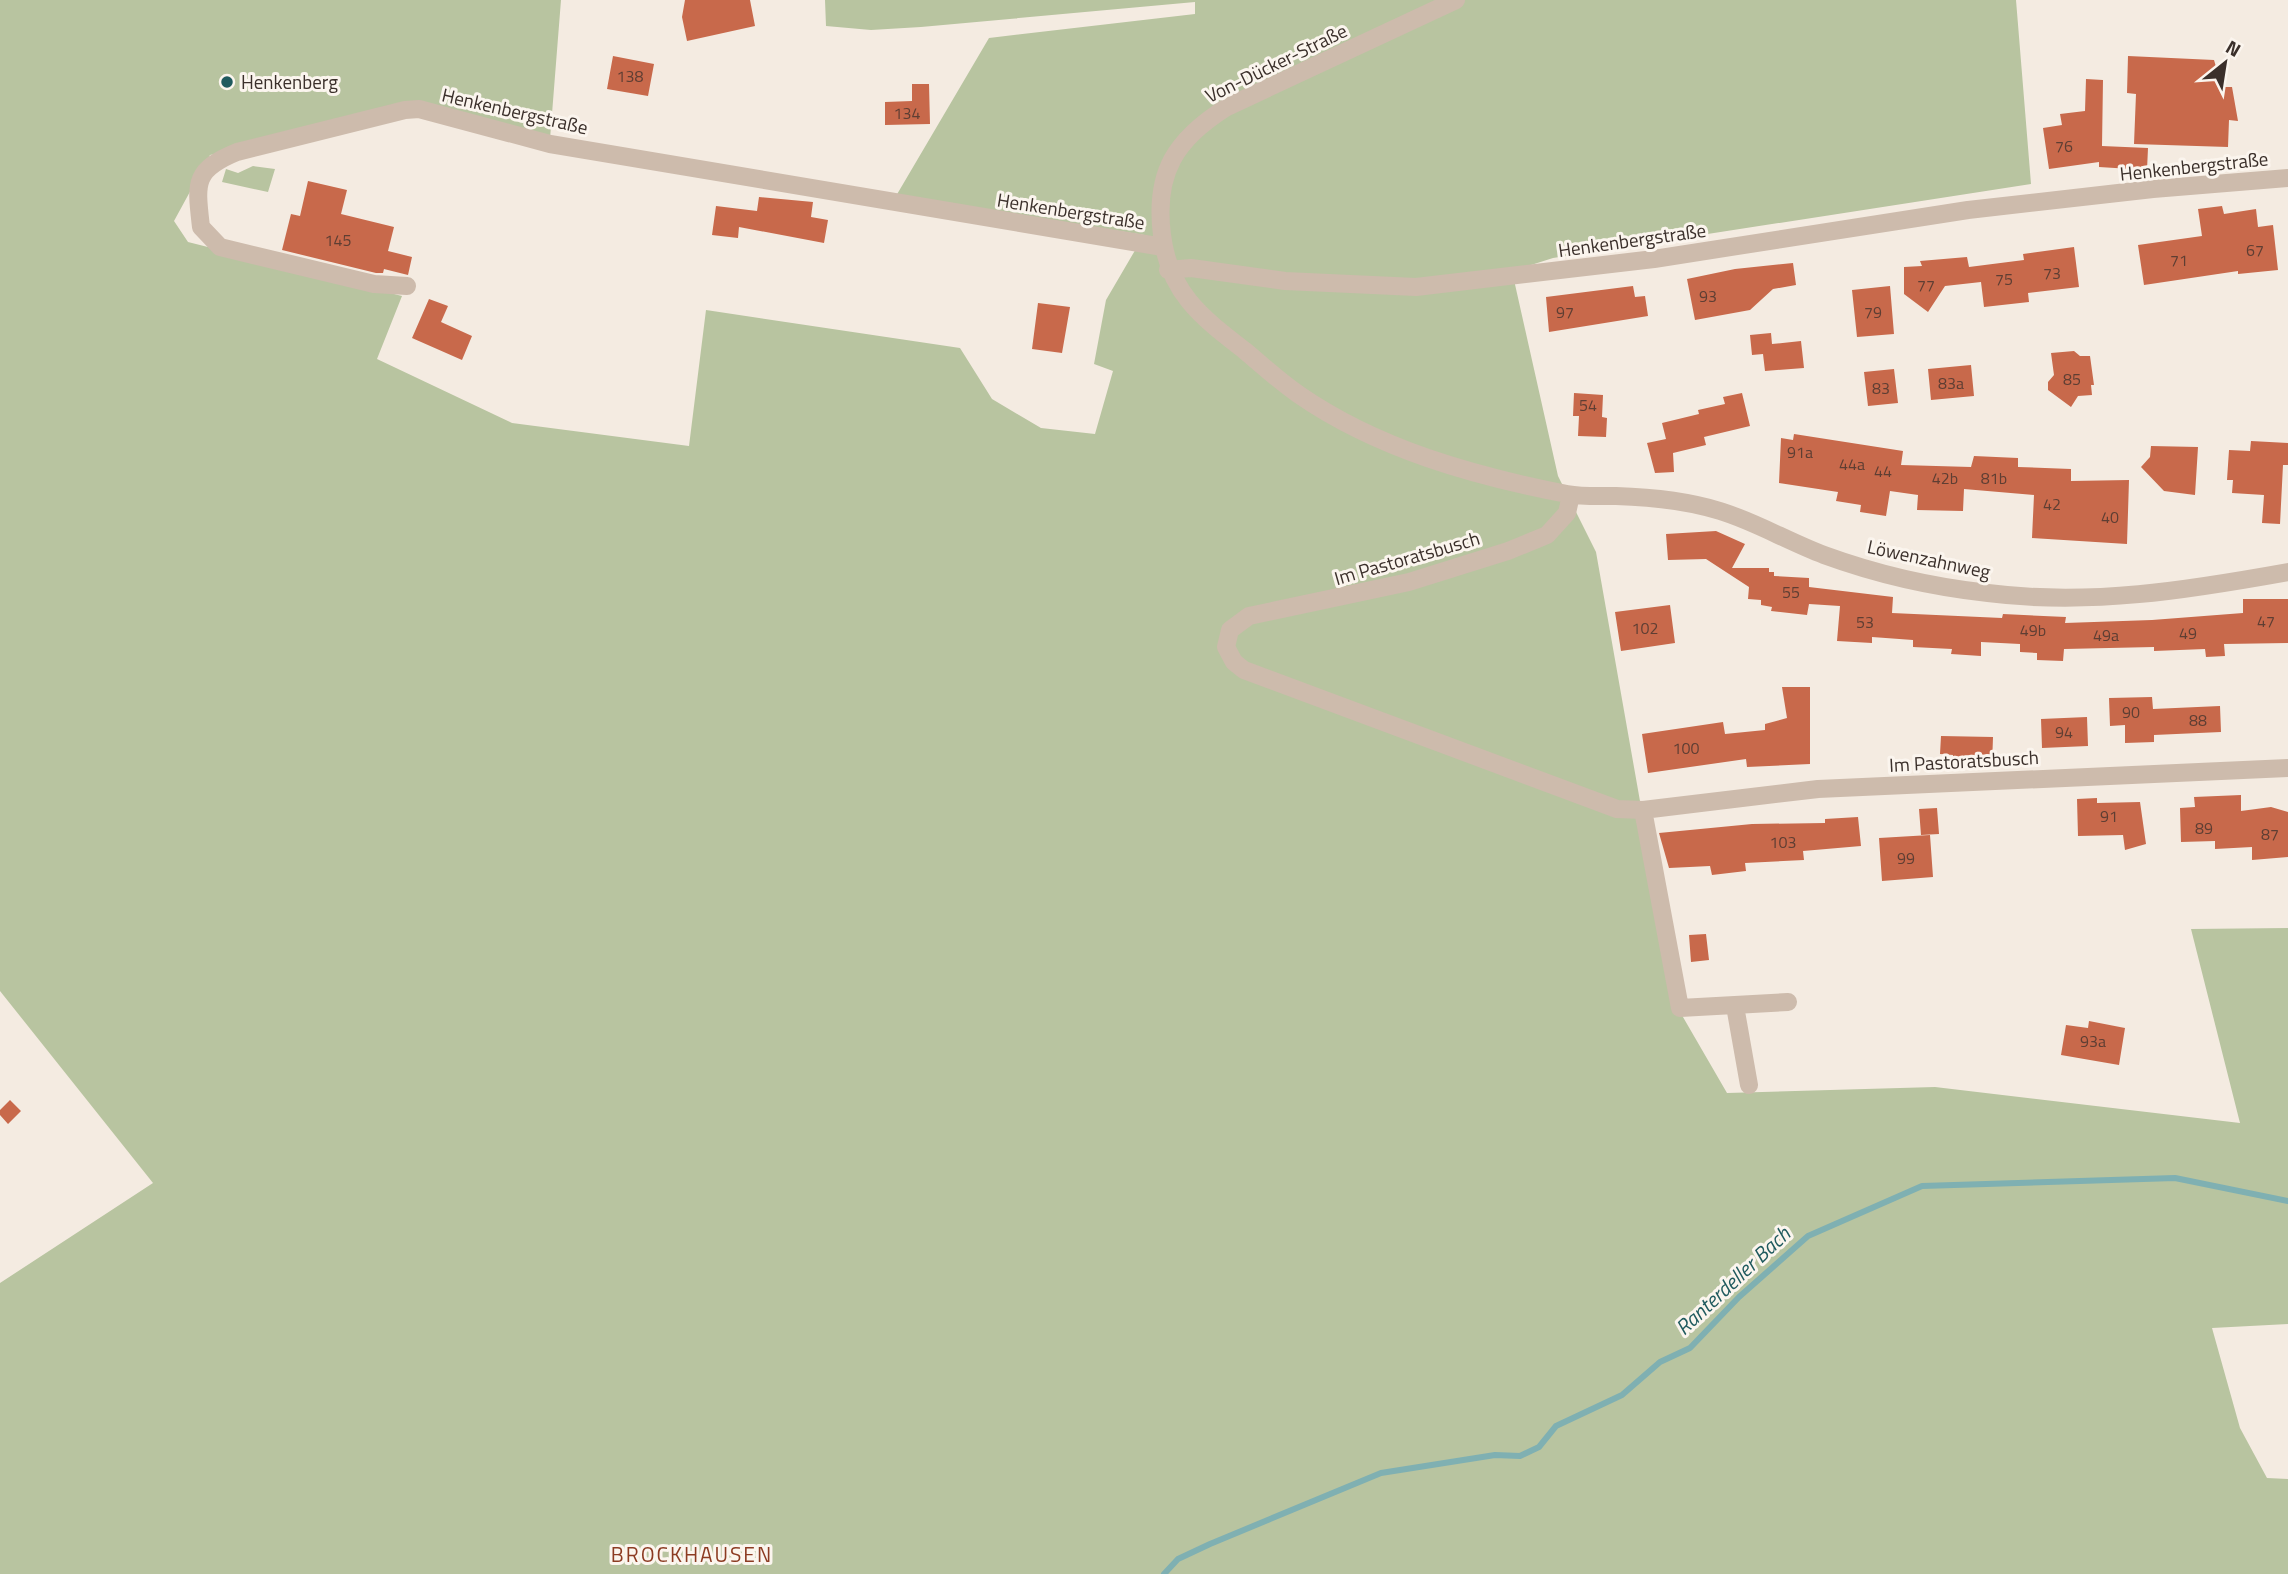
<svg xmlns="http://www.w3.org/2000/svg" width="2288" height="1574" viewBox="0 0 2288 1574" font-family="'Titillium Web',sans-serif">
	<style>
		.green { fill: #b8c4a0 }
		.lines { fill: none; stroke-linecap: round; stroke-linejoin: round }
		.stream { stroke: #7fb0b2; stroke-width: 6 }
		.building { fill: #c8694b }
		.street { stroke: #cdbbac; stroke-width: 18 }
		.poi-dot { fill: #1f5a5e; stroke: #fbf5ee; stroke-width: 2.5 }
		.labels { text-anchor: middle; stroke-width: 6; stroke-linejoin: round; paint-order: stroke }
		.number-label { font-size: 16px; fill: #5e3e33 }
		.street-label { font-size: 19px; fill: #3b302b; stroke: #fbf5ee }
		.poi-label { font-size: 19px; fill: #3b302b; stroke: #fbf5ee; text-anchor: start }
		.water-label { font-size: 21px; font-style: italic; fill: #1f5a5e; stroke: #fbf5ee }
		.neighbourhood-label { font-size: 21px; letter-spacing: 2px; fill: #8c3b22; stroke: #fbf5ee }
	</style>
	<rect width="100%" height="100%" fill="#f4ebe1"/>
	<path class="green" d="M0,0h561l-11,139 -108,-28 -83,11 -149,33 -36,66 14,21 214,54 -25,63 135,64 177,23 17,-136 254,38 32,51 49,29 54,6 18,-63 -19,-7 12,-64 38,-65 -248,-39 93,-158 206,-24v-12l-274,25 -50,3 -45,-4 -1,-26h1191l15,184 -478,74 -41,13 46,205 38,76 80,453 51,88 208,-6 305,36 -49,-194 97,-1v396l-76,4 28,100 27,50 21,1v95h-2288v-291l153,-100 -153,-192z
		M253,166l22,3 -7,23 -46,-10 4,-13 12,4z"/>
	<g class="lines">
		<path class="stream" d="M1164,1574l14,-15 32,-15 171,-71 114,-18 25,1 19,-9 17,-21 66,-31 38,-33 30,-14 49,-51 69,-61 114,-50 253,-8 113,23"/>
	</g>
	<path class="building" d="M685,0h65l5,26 -68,15 -5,-24z
		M613,56l41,8 -6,32 -41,-7z
		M2128,56l86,4 8,27h10l6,34 -9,-1 -1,27 -94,-3 2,-50 -9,-1z
		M2086,79l17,1 -1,66 46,2 -1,22 -48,-3v-5l-50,7 -6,-41 19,-3 -2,-11 25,-3z
		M912,84h17l1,40 -45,1v-23l27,-1z
		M308,181l39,9 -6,24 53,13 -6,24 24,6 -4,18 -24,-6 -1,4h-7l-94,-23 9,-36 9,2z
		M759,197l54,5 -2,15 17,3 -4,23 -85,-16 -1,11 -26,-3 4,-29 41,5z
		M2222,206l2,8 32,-5 2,18 15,-2 5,45 -40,4v-3l-94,14 -6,-40 64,-9 -4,-27z
		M2074,247l5,40 -51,6 1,9 -45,5 -3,-25 -36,4 -17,26 -24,-18v-27l18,-1 -2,-5 47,-4 2,10 55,-7 -1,-6z
		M1793,263l3,22 -23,4 -23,21 -55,10 -8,-41 48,-10z
		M1633,286l2,11 10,-1 3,20 -99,16 -3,-35z
		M1890,286l4,48 -37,3 -5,-47z
		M429,299l19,7 -7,16 31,14 -10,24 -50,-22z
		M1038,303l32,4 -8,46 -30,-4z
		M1771,333l1,11 29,-3 3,27 -39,3 -2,-17 -11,1 -2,-20z
		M2074,351l6,5h10l4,29h-3l1,10 -14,1 -7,11 -23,-17v-8l6,-7 -3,-22z
		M1971,365l3,31 -43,4 -3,-31z
		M1894,369l4,34 -30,3 -4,-34z
		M1574,393l29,2 -1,22 5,1 -1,19 -28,-1 1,-20h-6z
		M1742,393l8,33 -46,11 2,8 -33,8 1,19 -19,1 -8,-30 19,-4 -4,-16 37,-9 -1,-4 27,-6 -2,-7z
		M1794,434l109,17 -2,14 70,2 3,-11 44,2v9l53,2v12l58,-1 -2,64 -95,-6 2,-43 -70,-6 -1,22 -46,-1 1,-15 -28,-4 -4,25 -26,-4 1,-7 -25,-4 2,-9 -59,-9 2,-45 12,2z
		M2251,441l37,2v22h-5l-3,59 -18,-1 2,-28 -32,-2 1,-13h-6l2,-30 21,1z
		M2151,446l47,1 -3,48 -31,-4 -23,-24 9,-10z
		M1716,531l29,13 -13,24h37v4h5v4l35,2v9l84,10 -1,16 110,5 1,-4 63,3 -1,6 87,-3 91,-7v-14h45v44l-64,1 1,12 -19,1 -1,-8 -51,2v-4l-90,2 -1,12 -26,-1v-7l-17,-1v-8l-39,-2v14l-30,-2 1,-5 -39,-2v-7l-41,-3v6l-35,-2 3,-35 -31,-2 -2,11 -36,-4 1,-4 -11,-2v-5l-13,-1 1,-12 -43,-28 -38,1 -2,-26z
		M1670,605l5,38 -54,8 -6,-39z
		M1782,687h28v77l-63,3 -1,-8 -98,14 -6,-39 81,-12 2,12 40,-4v-6l22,-6z
		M2152,697l1,12 67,-3 1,26 -67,3v7l-29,1v-18l-15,1 -1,-28z
		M2087,717l1,29 -46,2 -1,-29z
		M1941,736l52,1 -1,29 -39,-1v-10l-13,-1z
		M2241,795v16l30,-4 17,5v45l-36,3v-13l-37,2v-8l-34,1 -1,-34 15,-1 -1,-10z
		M2097,798v5l43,-1 6,42 -21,6 -2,-15 -45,1 -1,-37z
		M1937,808l2,26 -18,1 -2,-26z
		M1858,817l3,29 -58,5 1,9 -59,3 1,8 -34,4 -2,-9 -41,2 -10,-35 93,-9 73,-1v-4z
		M1930,835l3,42 -51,4 -3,-43z
		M1706,934l3,26 -18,2 -2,-27z
		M2089,1021l36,7 -6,37 -58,-10 5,-30 22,3z
		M10,1100l11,11 -13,13 -8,-9v-5z"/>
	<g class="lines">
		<path class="street" d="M1456,0l-229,107c-51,32 -73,65 -65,128 7,57 38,81 82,115 18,15 35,31 54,44 79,55 176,82 269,100 16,3 33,2 49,2 33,1 72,5 104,15 36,11 69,31 104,44 52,19 109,32 164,38 102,13 200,-3 300,-21
			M1168,270l23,-2 94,13 131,6 238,-28 314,-49 185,-21 135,-11
			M407,286l-33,-2 -154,-37 -19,-20c-5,-44 -8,-57 36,-75l168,-42 14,-1 131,35 613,103
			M1571,495l-4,18 -20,22 -39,16 -99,31 -160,34 -19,14 -4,17 8,15 10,8 373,139 26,1 175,-21 470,-21
			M1643,810l37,198 108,-6
			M1735,1006l14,79"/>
	</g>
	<circle class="poi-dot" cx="227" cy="82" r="7"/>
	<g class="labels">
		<g class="number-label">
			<text x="630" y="82">138</text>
			<text x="907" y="119">134</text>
			<text x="2064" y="152">76</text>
			<text x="338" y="246">145</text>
			<text x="2255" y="256">67</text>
			<text x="2179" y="266">71</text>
			<text x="2052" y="279">73</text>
			<text x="2004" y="285">75</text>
			<text x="1926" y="291">77</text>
			<text x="1708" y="302">93</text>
			<text x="1565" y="318">97</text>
			<text x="1873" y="318">79</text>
			<text x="2072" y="385">85</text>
			<text x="1951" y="389">83a</text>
			<text x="1881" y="394">83</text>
			<text x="1588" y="411">54</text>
			<text x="1800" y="458">91a</text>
			<text x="1852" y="470">44a</text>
			<text x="1883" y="477">44</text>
			<text x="1945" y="484">42b</text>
			<text x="1994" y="484">81b</text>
			<text x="2052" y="510">42</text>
			<text x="2110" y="523">40</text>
			<text x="1791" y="598">55</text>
			<text x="2266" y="627">47</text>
			<text x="1865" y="628">53</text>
			<text x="1645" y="634">102</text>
			<text x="2033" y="636">49b</text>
			<text x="2188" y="639">49</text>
			<text x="2106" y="641">49a</text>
			<text x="2131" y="718">90</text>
			<text x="2198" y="726">88</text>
			<text x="2064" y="738">94</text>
			<text x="1686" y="754">100</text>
			<text x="2109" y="822">91</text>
			<text x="2204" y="834">89</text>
			<text x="2270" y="840">87</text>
			<text x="1783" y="848">103</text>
			<text x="1906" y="864">99</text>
			<text x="2093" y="1047">93a</text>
		</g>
		<g class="street-label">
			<text transform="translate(1276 63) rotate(-26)" y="7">Von-Dücker-Straße</text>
			<text transform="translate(515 111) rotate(13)" y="7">Henkenbergstraße</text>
			<text transform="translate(2194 166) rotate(-6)" y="7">Henkenbergstraße</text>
			<text transform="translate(1071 211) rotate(9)" y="7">Henkenbergstraße</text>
			<text transform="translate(1632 240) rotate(-8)" y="7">Henkenbergstraße</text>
			<text transform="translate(1407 558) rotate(-16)" y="7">Im Pastoratsbusch</text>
			<text transform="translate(1929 559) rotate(12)" y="7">Löwenzahnweg</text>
			<text transform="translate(1964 761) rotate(-3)" y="7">Im Pastoratsbusch</text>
		</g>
		<g class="poi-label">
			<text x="241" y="89">Henkenberg</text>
		</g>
		<g class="water-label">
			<text transform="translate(1733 1281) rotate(-43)" y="7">Ranterdeller Bach</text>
		</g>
		<g class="neighbourhood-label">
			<text x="692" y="1562">BROCKHAUSEN</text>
		</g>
	</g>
	<g transform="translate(2225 63) rotate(30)" stroke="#fbf5ee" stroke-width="5" paint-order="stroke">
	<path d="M0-5L12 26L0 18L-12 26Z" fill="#3b302b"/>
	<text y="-10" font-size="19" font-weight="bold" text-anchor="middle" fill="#3b302b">N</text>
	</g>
</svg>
